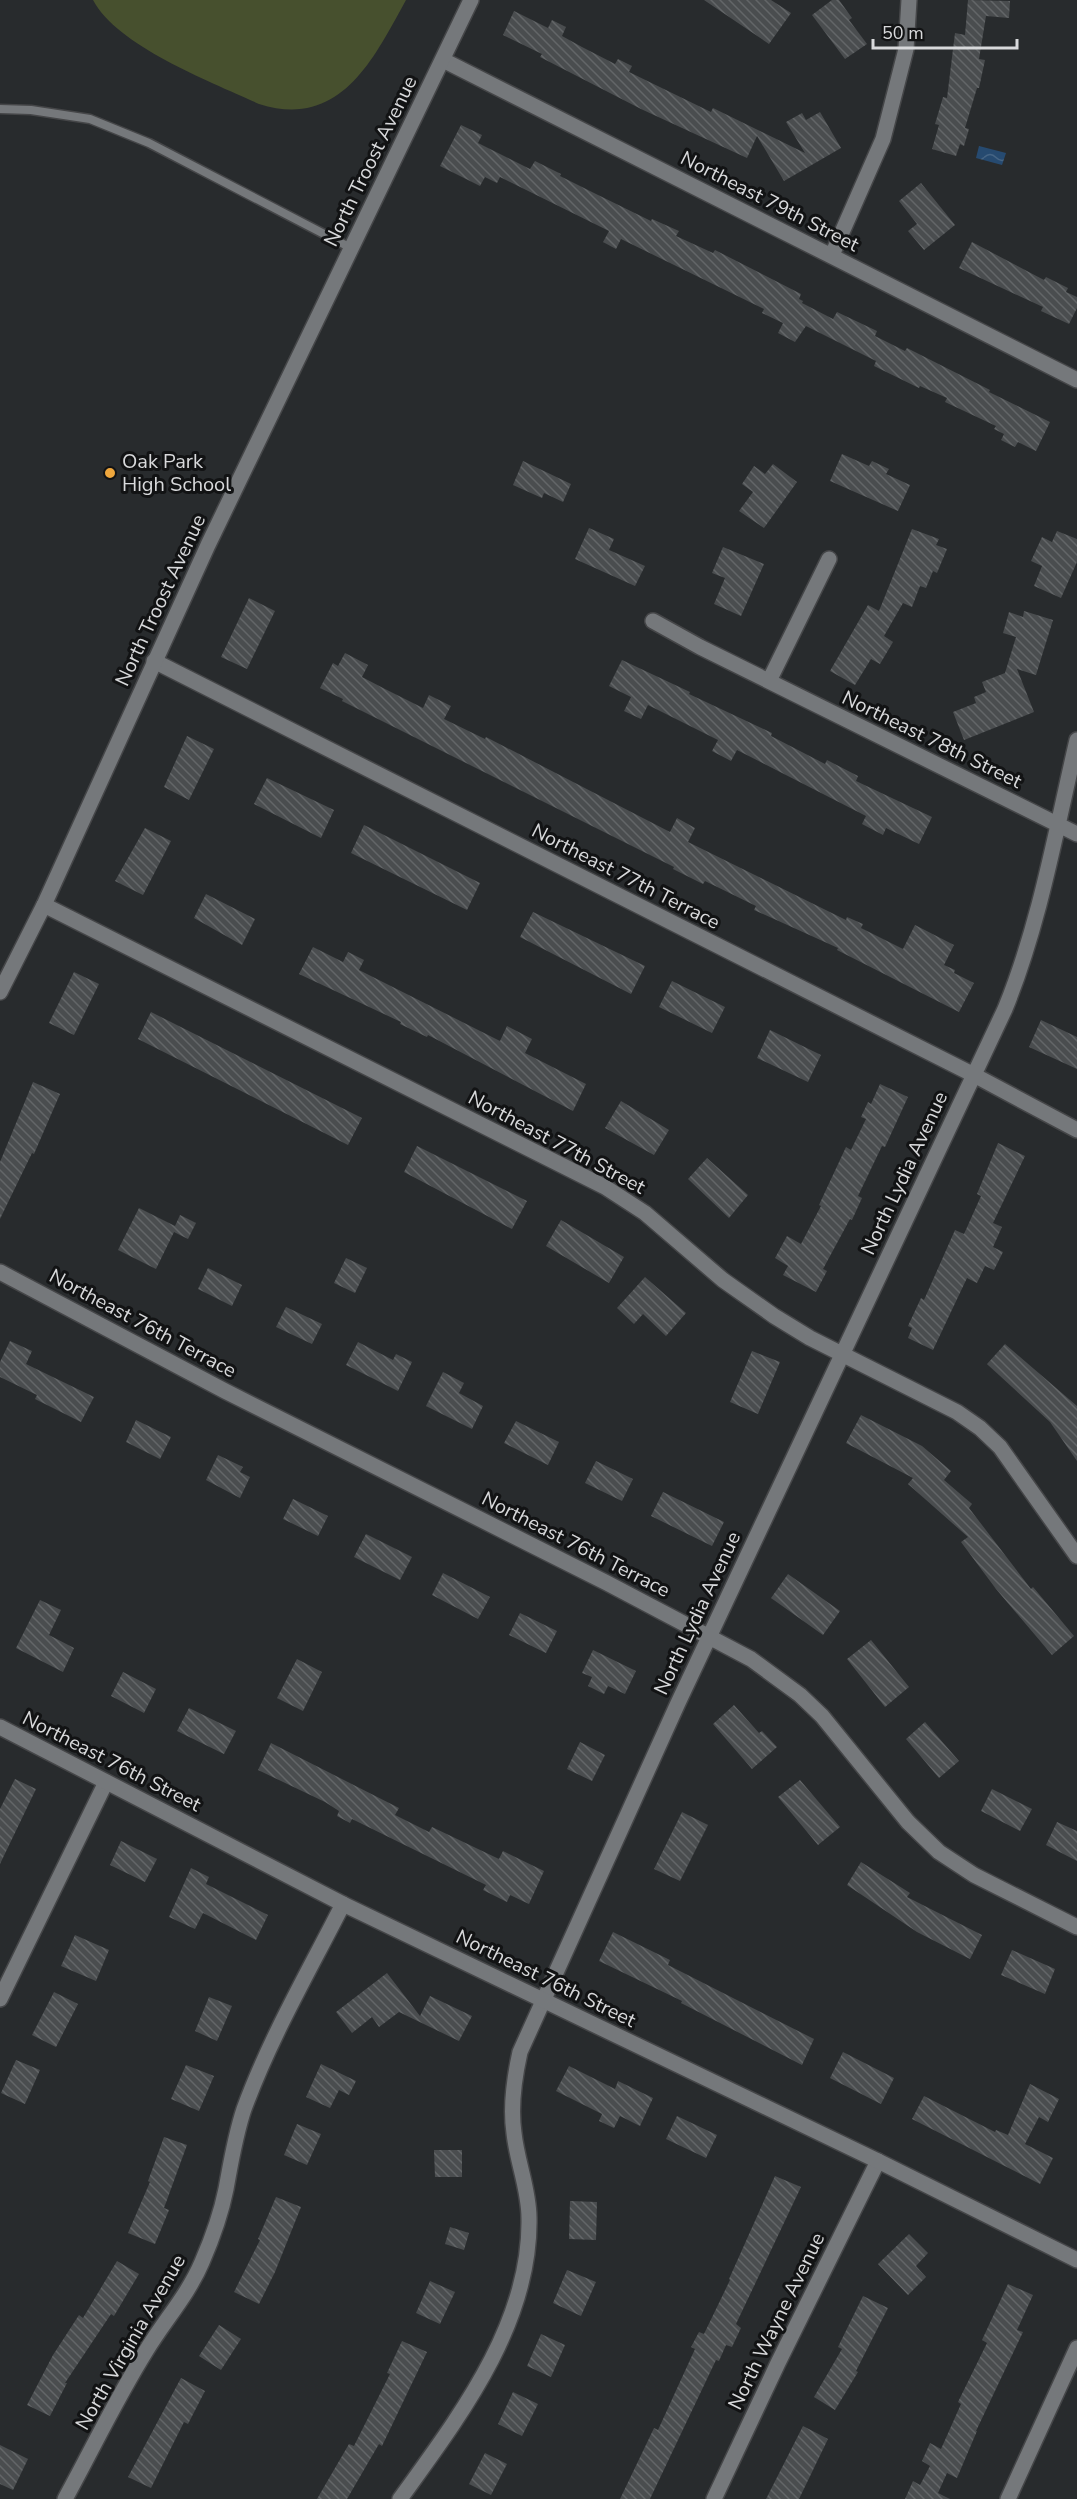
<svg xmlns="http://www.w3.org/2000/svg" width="1077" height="2499" viewBox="0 0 1077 2499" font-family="'Nunito Sans',sans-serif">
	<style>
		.grass { fill: #47502e }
		.water { fill: url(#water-waves) }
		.building { fill: url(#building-back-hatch) }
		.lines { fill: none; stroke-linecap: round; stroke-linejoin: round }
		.lane-casing { stroke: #454648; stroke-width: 11 }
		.street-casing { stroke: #454648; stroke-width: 18 }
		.secondary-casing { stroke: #454648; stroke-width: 18 }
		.lane { stroke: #75787b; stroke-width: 8 }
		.street { stroke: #75787b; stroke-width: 15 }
		.secondary { stroke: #75787b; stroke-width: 15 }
		.poi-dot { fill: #efa73d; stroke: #121314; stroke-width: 2 }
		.labels { text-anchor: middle; stroke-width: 6; stroke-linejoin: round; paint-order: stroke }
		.street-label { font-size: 20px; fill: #d8d9db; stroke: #121314 }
		.poi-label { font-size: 20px; fill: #d8d9db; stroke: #121314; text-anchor: start }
	</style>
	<defs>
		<pattern id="water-waves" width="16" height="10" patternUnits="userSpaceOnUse" patternTransform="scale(1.5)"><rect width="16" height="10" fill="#264a70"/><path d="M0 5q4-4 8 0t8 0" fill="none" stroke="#456484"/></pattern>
		<pattern id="building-back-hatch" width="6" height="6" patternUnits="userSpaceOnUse" patternTransform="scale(1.5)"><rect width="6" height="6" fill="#4a4d4f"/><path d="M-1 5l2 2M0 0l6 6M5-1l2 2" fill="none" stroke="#636668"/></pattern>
	</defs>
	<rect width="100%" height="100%" fill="#282b2d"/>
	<path class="grass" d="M93,0h313c-32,58 -65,130 -147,104 -47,-22 -141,-57 -166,-104z"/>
	<path class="water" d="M979,146l27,7 -4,12 -26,-7z"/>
	<path class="building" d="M704,0h67l20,13 -22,31z
		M832,0h7l13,18 -3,2 18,24 -22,15 -33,-44z
		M968,0l42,1 -1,17 -23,-2 -7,43 6,1 -6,28h-2l-12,40 4,1 -5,17 -4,-2 -4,12 -24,-7 7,-24 -4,-1 8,-27 4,1 8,-65 10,2z
		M514,11l34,17 4,-8 14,7 -4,9 20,11 33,17 3,-5 14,7 -3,6 82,40 2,-4 92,45 -19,-31 16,-9 4,7 14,-8 21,36 -57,33 -27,-45 -10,22 -106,-49 -101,-52 2,-3 -39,-19z
		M461,125l21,10 -4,8 52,26 5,-8 26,13 -1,2 34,17 57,28 1,-2 27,12 -3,5 37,17 2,-3 86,44 -2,5 4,2 -1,2 31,16 4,-7 40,19 -2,5 30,15 2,-3 83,42 -1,2 61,30 -14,29 -18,-9 -3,5 -14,-7 3,-6 -10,-5 2,-3 -51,-24 2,-4 -27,-12 -1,2 -45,-22 2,-5 -70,-35 -11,16 -17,-9 5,-10 -21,-10 2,-4 -143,-70 -5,10 -13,-7 6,-11 -109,-54 -3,6 -12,-6 -5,9 -40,-20z
		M921,183l34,42 -31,25 -16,-19 9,-7 -18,-23z
		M972,242l72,38 2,-3 22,11 -2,4 11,5v11l-8,16 -28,-13 2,-4 -84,-39z
		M842,454l27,12 3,-5 17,8 -3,5 24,11 -12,26 -68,-30z
		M523,461l48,23 -8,18 -19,-9 -2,5 -29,-13z
		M773,464l24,18 -33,46 -25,-17 14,-19 -11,-8 12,-18 11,8z
		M589,528l25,11 -5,11 36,16 -10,20 -60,-27z
		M912,529l27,10 -3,6 11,4 -10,24 -4,-2 -7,17 -6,-2 -8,21 -9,-4 -19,33 9,6 -13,22 -9,-5 -16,26 -25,-14 38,-66 11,6z
		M1057,531l20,8v23l-16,36 -27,-12 8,-20 -11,-5 11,-24 10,5z
		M723,547l41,17 -23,52 -27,-12 11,-26 -13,-5z
		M249,598l26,13 -28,58 -26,-12z
		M1024,611l29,9 -17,55 -19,-6 17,43 -70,28 -11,-28 23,-9 -2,-6 12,-5 -4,-10 23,-9 11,-36 -13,-4 6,-21 14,5z
		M345,653l23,12 -6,12 23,12 38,19 6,-13 22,11 -7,13 41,20 1,-2 184,95 7,-14 18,10 -7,14 158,78 1,-3 16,7 -2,4 42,21 12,-24 39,20 -10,20 11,5 -1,3 20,10 -15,29 -122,-62 1,-2 -84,-38 2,-4 -51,-25 -2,3 -30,-15 1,-2 -332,-166 1,-2 -23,-11 13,-25 5,3z
		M622,660l68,32 -1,2 83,39 -1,3 54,28 2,-4 31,16 -2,5 76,36 -13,27 -33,-16 -3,7 -21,-11 4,-8 -129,-66 -6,11 -19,-10 6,-11 -70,-35 -7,14 -17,-8 7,-14 -22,-11z
		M187,736l27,13 -25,51 -25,-13z
		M267,778l67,32 -13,28 -67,-34z
		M364,825l116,58 -13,27 -116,-57z
		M145,828l26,13 -28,54 -28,-14z
		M206,894l49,25 -13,26 -48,-27z
		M533,912l112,54 -14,28 -111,-57z
		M313,947l30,15 5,-10 16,8 -5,10 141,71 7,-15 25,13 -7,14 61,31 -13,27 -145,-76 -1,2 -27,-13 1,-2 -102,-48z
		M74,972l25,12 -25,51 -25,-12z
		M672,981l53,26 -13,26 -53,-26z
		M151,1012l211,106 -14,27 -210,-106z
		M1041,1020l36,17v32l-48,-22z
		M770,1030l51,25 -13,27 -51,-24z
		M33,1082l27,12 -26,60 -2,-1 -32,66v-57z
		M880,1084l28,13 -23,50 -3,-1 -24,50 4,2 -10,22 -2,-1 -27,50 4,2 -11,21 -33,-17 5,-9 -13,-8 12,-22 14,8 20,-38 -2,-1 27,-58 5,3 15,-31 -5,-2 7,-15 3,2z
		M621,1101l48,29 -15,25 -49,-27z
		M998,1143l27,13 -32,67 9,4 -9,20 10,5 -9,18 -9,-4 -8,17 -10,-5 -34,72 -25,-12 4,-10 -4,-2 13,-28 3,2 31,-70 9,4 17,-38 -4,-2z
		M417,1146l110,55 -15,28 -108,-57z
		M707,1158l41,37 -19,23 -41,-39z
		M139,1208l36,18 5,-11 16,8 -8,16 -14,-7 -18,37 -38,-19z
		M561,1220l63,37 -15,26 -63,-37z
		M346,1258l21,10 -12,25 -21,-10z
		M208,1268l34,17 -10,21 -34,-17z
		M645,1277l41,36 -20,23 -23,-22 -9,10 -17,-16z
		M286,1307l36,17 -10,20 -36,-17z
		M10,1341l22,10 -6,13 68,33 -13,25 -46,-23 2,-4 -37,-18v-15z
		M358,1342l35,18 3,-6 16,8 -14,29 -52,-26z
		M1005,1344l72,62v55l-27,-39 -63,-58z
		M752,1351l28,11 -22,52 -28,-12z
		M443,1372l21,11 -5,10 24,13 -11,23 -46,-23z
		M861,1415l61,31 29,25 -7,9 28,24 -3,4 62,81 2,-2 41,49 -22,19 -56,-66 -35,-47 7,-5 -60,-53 5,-6 -67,-35z
		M136,1420l35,17 -11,22 -34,-17z
		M516,1421l43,21 -11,23 -44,-22z
		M218,1455l25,12 -3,5 10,5 -10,21 -34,-18z
		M596,1461l37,18 -11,22 -37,-18z
		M663,1492l61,30 -12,24 -61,-30z
		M293,1499l35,17 -10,20 -35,-17z
		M366,1534l46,23 -12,23 -46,-23z
		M443,1573l47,24 -12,22 -46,-24z
		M788,1574l52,37 -17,24 -52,-37z
		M40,1600l21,10 -12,25 25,13 -11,24 -47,-24z
		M520,1613l37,18 -11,22 -37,-18z
		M871,1640l38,47 -24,20 -38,-48z
		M593,1650l43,21 -11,23 -17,-8 -4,8 -16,-8 4,-9 -10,-4z
		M297,1659l25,13 -19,39 -26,-13z
		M123,1672l33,17 -12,24 -33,-17z
		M734,1705l25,28 3,-2 15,16 -25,22 -39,-45z
		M189,1708l47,23 -12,23 -47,-23z
		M925,1722l34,39 -20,17 -33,-39z
		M580,1742l25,13 -13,26 -25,-12z
		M271,1743l128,65 -4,7 34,17 3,-5 67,32 4,-8 41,20 -15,33 -19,-9 -3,7 -24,-12 3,-5 -134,-66 -2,4 -13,-7 2,-5 -14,-9 -67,-32z
		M15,1779l21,10 -36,75v-55z
		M800,1780l40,47 -22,18 -40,-48z
		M992,1789l40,20 -12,22 -39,-20z
		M682,1812l26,13 -28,56 -26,-12z
		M1057,1822l20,9v30l-31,-16z
		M121,1841l36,18 -12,23 -35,-17z
		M861,1862l49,31 -3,4 75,38 -12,24 -53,-27 -70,-47z
		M191,1868l18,9 -3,7 62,31 -12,25 -53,-27 -8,16 -26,-12z
		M613,1932l57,28 -2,5 146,74 -12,26 -121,-62 1,-2 -83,-40z
		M75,1935l34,15 -13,31 -35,-15z
		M1012,1950l43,19 -10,25 -44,-19z
		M387,1973l33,43 10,-20 42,20 -13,25 -60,-29 -20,15 -7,-10 -20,16 -16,-21z
		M54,1992l24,12 -22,43 -24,-12z
		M209,1997l23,9 -15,35 -22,-10z
		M843,2052l51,26 -13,26 -51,-26z
		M16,2060l24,10 -15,34 -24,-11z
		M321,2064l35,17 -7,14 -10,-5 -9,18 -24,-11z
		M186,2065l28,11 -15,35 -28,-12z
		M569,2066l46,23 3,-8 35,17 -13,28 -20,-10 -6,12 -15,-7 3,-7 -46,-23z
		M1030,2084l29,15 -11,23 -9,-5 -14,27 28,14 -13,26 -128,-65 12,-23 71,36 1,-2 12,5z
		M677,2116l40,19 -11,23 -40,-19z
		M297,2124l24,10 -14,31 -23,-10z
		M164,2137l23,8 -23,63 5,2 -14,34 -27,-11 22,-51 -2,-1z
		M434,2150h28v27h-27z
		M775,2176l26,11 -65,137 5,4 -9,19 -6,-2 -7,16 -3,-1 -66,139h-30l34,-71 4,2 37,-81 -4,-2 8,-15 5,2 26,-54 -1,-1z
		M276,2197l25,10 -26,65 -16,32 -25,-12 26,-52 -2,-1z
		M570,2201l27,1 -1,38 -27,-1z
		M450,2227l19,6 -5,17 -19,-6z
		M909,2234l19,19 -12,13 10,11 -18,18 -30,-31z
		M117,2261l22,13 -25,42 -3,-2 -46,69h2l-17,33 -23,-11 26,-50 26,-40 4,3z
		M567,2270l29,12 -15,34 -28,-13z
		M430,2281l25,11 -15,32 -24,-11z
		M1008,2284l25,11 -16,35 6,2 -47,99h1l-20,47 -10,-5 -9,20 12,6h-45l8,-18 7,4 10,-19 -8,-5 8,-18 11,6 20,-45 -3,-2 29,-59 -5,-3z
		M863,2296l25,12 -32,63 2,1 -23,38 -21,-13 28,-48 -4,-2z
		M219,2325l22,14 -20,31 -22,-14z
		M541,2334l24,11 -14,32 -24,-11z
		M402,2341l25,11 -45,94 -3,-2 -32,55h-30l32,-55 5,2 36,-72 -3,-1z
		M181,2378l24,13 -17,33 -4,-2 -33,66 -23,-11z
		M513,2392l25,12 -16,32 -24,-12z
		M803,2426l25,13 -29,60h-33z
		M0,2445l28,14 -15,31 -13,-6z
		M485,2453l22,11 -16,31 -22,-11z"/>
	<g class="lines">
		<g class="lane-casing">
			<path id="lane" d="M0,109l31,1 59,9 59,24 202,105"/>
		</g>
		<g class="street-casing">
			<path id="street" d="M443,60l634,320
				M832,255l51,-116 23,-90 3,-49
				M653,621l47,26 377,187
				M154,661l820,414 103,55
				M769,681l60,-122
				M44,905l561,282 40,26 78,67 51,36 36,22 147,74 23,16 20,19 77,109
				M0,1272l225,119 382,192 144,76 49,36 22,21 86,106 31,30 35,23 103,52
				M0,1999l106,-217
				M65,2499c27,-49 51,-100 81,-148 18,-30 42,-56 56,-89 10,-23 19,-48 24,-73 5,-27 9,-53 18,-80 26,-71 65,-138 99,-205
				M400,2499c59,-82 131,-175 129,-281 0,-29 -12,-56 -15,-85 -4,-27 0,-54 6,-81l158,-349 327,-694c35,-86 51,-179 72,-269
				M714,2499l64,-136 100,-202
				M1008,2499l69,-151"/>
		</g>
		<g class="secondary-casing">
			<path id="secondary" d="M0,992l44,-87 164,-360 263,-545
				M0,1727l343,177 535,257 199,99"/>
		</g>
		<use href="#lane" class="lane"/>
		<use href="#street" class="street"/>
		<use href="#secondary" class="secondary"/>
	</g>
	<circle class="poi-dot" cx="110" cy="473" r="6"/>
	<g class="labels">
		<g class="street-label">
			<text transform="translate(370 161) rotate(-64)" y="7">North Troost Avenue</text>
			<text transform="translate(770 201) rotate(27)" y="7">Northeast 79th Street</text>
			<text transform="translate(160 600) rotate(-65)" y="7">North Troost Avenue</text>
			<text transform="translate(932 739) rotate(26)" y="7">Northeast 78th Street</text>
			<text transform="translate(626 876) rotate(27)" y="7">Northeast 77th Terrace</text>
			<text transform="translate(557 1142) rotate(28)" y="7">Northeast 77th Street</text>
			<text transform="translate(904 1173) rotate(-65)" y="7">North Lydia Avenue</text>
			<text transform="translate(143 1323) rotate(28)" y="7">Northeast 76th Terrace</text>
			<text transform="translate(576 1544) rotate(27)" y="7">Northeast 76th Terrace</text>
			<text transform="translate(697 1613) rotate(-65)" y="7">North Lydia Avenue</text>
			<text transform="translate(112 1761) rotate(27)" y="7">Northeast 76th Street</text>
			<text transform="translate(546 1978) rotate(26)" y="7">Northeast 76th Street</text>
			<text transform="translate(776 2321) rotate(-64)" y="7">North Wayne Avenue</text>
			<text transform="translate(130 2342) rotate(-60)" y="7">North Virginia Avenue</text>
		</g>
		<g class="poi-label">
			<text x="122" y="468">Oak Park<tspan x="122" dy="23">High School</tspan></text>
		</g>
	</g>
	<path d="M873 39v9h144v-9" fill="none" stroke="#d8d9db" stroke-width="3"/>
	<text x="882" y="39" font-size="18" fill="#d8d9db" stroke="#121314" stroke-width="4.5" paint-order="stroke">50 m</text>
</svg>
